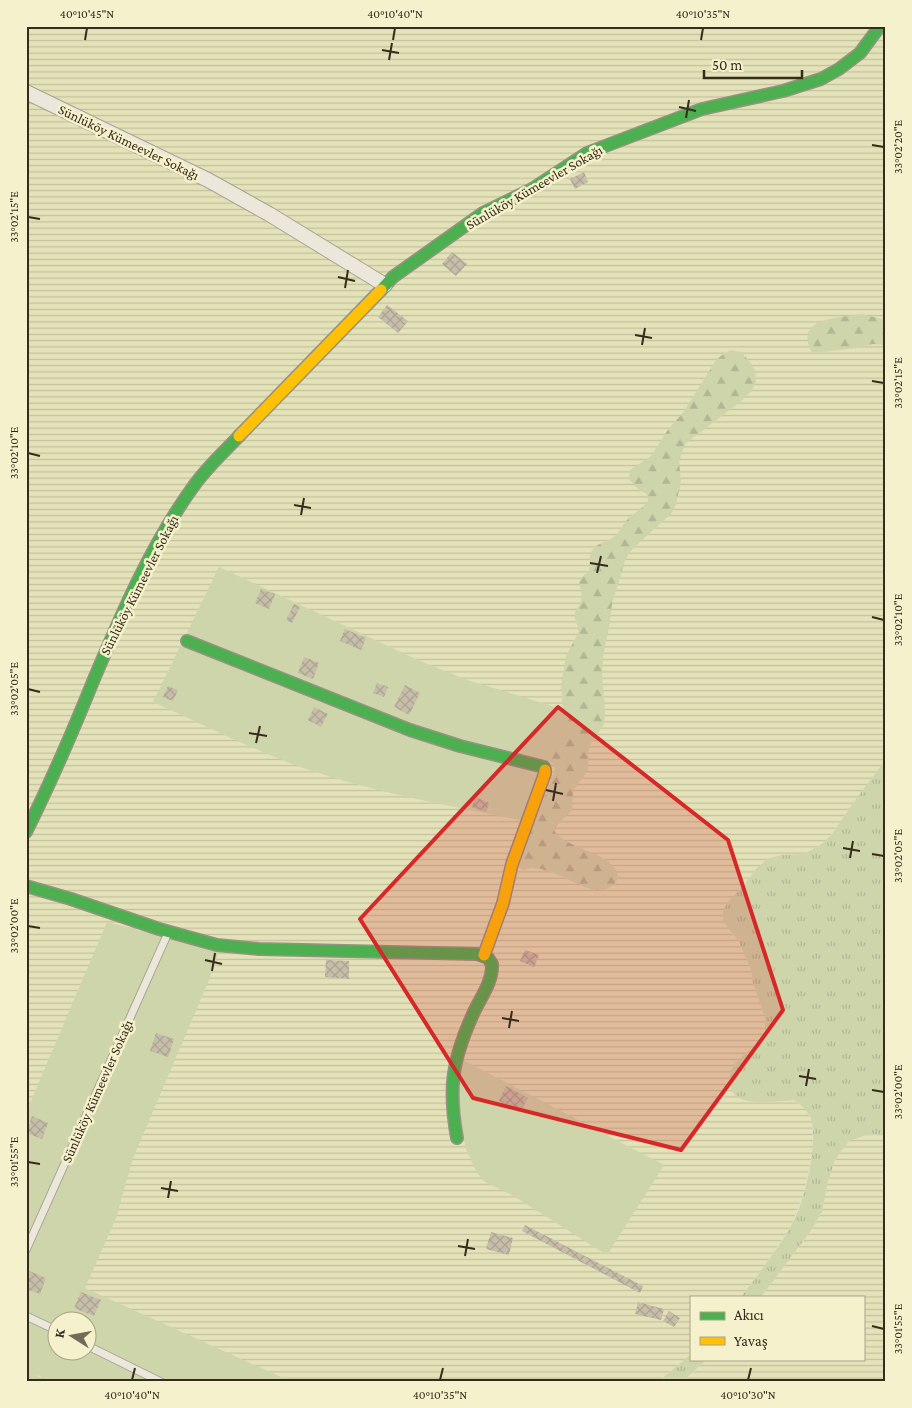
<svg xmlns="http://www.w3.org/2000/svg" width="912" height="1408" viewBox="0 0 912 1408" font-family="'Crimson Pro',serif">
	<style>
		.farmland { fill: url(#farmland-rules); fill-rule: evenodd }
		.grass { fill: url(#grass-tufts) }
		.forest { fill: url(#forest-firs) }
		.green { fill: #ced5ab; fill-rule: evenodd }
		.building { fill: url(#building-cross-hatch) }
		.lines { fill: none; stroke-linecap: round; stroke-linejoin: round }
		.lane-casing { stroke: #a8a493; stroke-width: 9 }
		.street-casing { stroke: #a8a493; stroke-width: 16 }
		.fast-casing { stroke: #979383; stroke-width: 14 }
		.slow-casing { stroke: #979383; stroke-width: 14 }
		.lane { stroke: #ebe8db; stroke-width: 7 }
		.street { stroke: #ebe8db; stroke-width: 14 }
		.fast { stroke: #4caf50; stroke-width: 11 }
		.slow { stroke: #ffc107; stroke-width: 11 }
		.marked { fill: #d62828; fill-opacity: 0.2; stroke: #d62828; stroke-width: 4; stroke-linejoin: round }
		.ticks { fill: none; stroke: #362c1b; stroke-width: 2 }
		.labels { text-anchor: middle; stroke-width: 5; stroke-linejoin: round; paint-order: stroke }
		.street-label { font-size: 14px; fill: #362c1b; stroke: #f6f1cd }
		.neatline { fill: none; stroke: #362c1b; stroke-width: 2 }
		.ticks-label { font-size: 12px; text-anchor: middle; fill: #362c1b }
	</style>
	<defs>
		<pattern id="farmland-rules" width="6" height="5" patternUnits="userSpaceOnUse" patternTransform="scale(1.25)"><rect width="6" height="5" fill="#e4e2b8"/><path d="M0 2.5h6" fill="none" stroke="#c4c29e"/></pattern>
		<pattern id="grass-tufts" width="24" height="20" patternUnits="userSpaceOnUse" patternTransform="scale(1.25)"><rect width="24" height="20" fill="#ced5ab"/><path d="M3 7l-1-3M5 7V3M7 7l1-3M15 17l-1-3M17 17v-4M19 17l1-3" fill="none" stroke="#b2b793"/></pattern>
		<pattern id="forest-firs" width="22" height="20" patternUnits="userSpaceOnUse" patternTransform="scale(1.25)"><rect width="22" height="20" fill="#ced5ab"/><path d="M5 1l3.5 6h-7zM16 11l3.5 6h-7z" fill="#b2b793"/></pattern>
		<pattern id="building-cross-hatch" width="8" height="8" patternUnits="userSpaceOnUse" patternTransform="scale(1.25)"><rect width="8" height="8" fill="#c7beaa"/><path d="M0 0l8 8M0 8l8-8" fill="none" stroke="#aca392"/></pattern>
	</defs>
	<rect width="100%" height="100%" fill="#e3e0c9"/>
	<path class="farmland" d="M26,26h860v733l-35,47 -19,28 -10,10 -18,10 -23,1 -26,15 -11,15 -13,48 8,9 12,28 2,13 12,34v15l-3,11 -12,7 30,51 14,-1 12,10 6,12 1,27 -9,43 -13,34 -26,39 -24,32h-50v57l-33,28h-632zM58,1320h30v30h-30z
		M886,1134v248h-204l25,-23h156v-62h-102l49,-65 12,-20 6,-31 7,-21 14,-19 17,-6z"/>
	<path class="grass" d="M886,759v375l-20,1 -17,6 -14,19 -7,21 -6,31 -12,20 -49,65h-20c17,-23 35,-45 49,-69 14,-23 27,-78 22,-105 -2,-11 -10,-17 -18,-23 -15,1 -46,6 -58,-4 -5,-4 -6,-9 -6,-14 -2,-20 17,-30 32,-39l3,-11v-15l-12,-34 -2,-13 -12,-28 -16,-21v-10l5,-9 16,-17 11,-15 12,-11 14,-4 23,-1 18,-10 10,-10 19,-28z
		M691,1354v5h16l-25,23h-24z"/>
	<path class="forest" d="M862,314l24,6v25l-13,-1 -24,5 -37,4c-19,-36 26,-35 50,-39z
		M730,350l11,2 8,9 6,9 1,12 -4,8 -12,12 -55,42 -6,17 2,20 -5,24 -5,9 -31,28 -11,11 -4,8 -13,43 -2,17 -7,36 -1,18 3,36 -1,13 -15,23 -1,23 -15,21 -1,19 -14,14 -4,6c9,18 54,21 63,42 2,5 0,10 -4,13 -14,12 -33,0 -47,-7 -8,-4 -17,-6 -25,-9l-9,-1 -9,2 -6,-3 38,-97 -1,-6 -6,-3 24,-49 -9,-3 -2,-24 5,-29 12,-23v-6l-3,-8v-7l4,-6 3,-9 -3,-15 4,-6 6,-5c1,-7 -1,-12 2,-19 6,-10 18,-10 25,-17 4,-4 6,-9 9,-13 7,-8 16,-12 23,-21l-1,-7 -9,-5 -9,-10 1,-9 21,-14 18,-28 14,-15 33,-53 6,-5z"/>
	<path class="green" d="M219,567l199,93 49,20 105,32 -29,60 -19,49c-73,-15 -147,-28 -218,-52 -53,-19 -102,-44 -153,-67z
		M107,922l112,29 -10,29 -76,178 -17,60 -31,70 207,94h-241l-13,-7 -3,7h-9v-269zM58,1320h30v30h-30z
		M463,1060l201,105 -57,90 -95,-60 -27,-13 -8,-9 -10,-22 -4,-15 -5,-45z"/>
	<path class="building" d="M584,172l4,10 -13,7 -5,-10z
		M452,252l15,12 -11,12 -14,-12z
		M387,305l21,16 -10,12 -20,-16z
		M261,589l14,5 -6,15 -14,-6z
		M294,604l6,3 -8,16 -6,-3z
		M345,629l21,9 -5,12 -21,-9z
		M304,657l15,6 -6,16 -15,-6z
		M377,683l11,4 -4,10 -11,-4z
		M405,685l15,8 -11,22 -15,-8z
		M168,686l10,4 -5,11 -10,-4z
		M314,707l14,7 -7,13 -13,-7z
		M475,797l14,6 -3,9 -14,-5z
		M525,950l14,5 -5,12 -14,-6z
		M326,960l23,1v18l-24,-2z
		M156,1033l18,6 -6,18 -18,-6z
		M506,1086l22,12 -8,14 -21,-11z
		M32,1116l16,7 -6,16 -16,-6z
		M525,1225l118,61 -3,7 -118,-62z
		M491,1232l22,6 -4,17 -23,-6z
		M27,1270l19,8 -6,16 -14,-5z
		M81,1292l20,8 -7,16 -20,-8z
		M638,1302l26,7 -3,11 -26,-6z
		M669,1311l11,7 -6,9 -11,-6z"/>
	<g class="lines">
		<g class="lane-casing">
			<path id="lane" d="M26,1250l142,-317
				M26,1316l32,15
				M88,1346l73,36"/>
		</g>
		<g class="street-casing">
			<path id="street" d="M26,92l182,88 61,34 116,71"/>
		</g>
		<g class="fast-casing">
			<path id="fast" d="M381,290l12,-13 90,-64 49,-24 55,-36 115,-44 81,-18 38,-12 18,-10 21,-16 20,-27
				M187,641l223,89 50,16 84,21 1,3
				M26,832c25,-50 47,-101 68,-153 28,-66 57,-134 99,-192 13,-19 30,-34 46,-51
				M26,886l45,13 88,30 58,16 42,4 218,5 11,4 4,6c1,18 -12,34 -19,50 -21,46 -25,75 -16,124"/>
		</g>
		<g class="slow-casing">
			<path id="slow" d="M239,436l142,-146
				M484,955l19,-52 9,-39 33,-91v-3"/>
		</g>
		<use href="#lane" class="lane"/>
		<use href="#street" class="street"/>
		<use href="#fast" class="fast"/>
		<use href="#slow" class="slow"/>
	</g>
	<path class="marked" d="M558,707l170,133 55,170 -102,140 -208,-52 -113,-179z"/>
	<path class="ticks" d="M85,40l2,-12M393,40l2,-12M701,40l2,-12M382,50l17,3M389,60l3,-17M679,107l17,4M686,118l3,-18M872,145l12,2M28,217l12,2M338,277l17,4M345,288l3,-18M635,335l17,3M642,345l3,-17M872,381l12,2M28,453l12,3M294,505l17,3M301,515l3,-17M590,563l18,3M597,573l4,-17M872,617l12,3M28,689l12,3M249,733l18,3M256,743l4,-17M546,790l17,4M553,801l3,-18M843,848l17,3M872,854l12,2M850,858l3,-17M28,926l12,2M205,960l17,4M212,971l3,-18M502,1018l17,3M509,1028l3,-17M799,1076l17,3M806,1086l3,-17M872,1090l12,2M28,1162l12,2M161,1188l17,3M168,1198l3,-17M458,1246l17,3M465,1256l3,-17M872,1326l12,3M132,1380l3,-12M440,1380l3,-12M748,1380l3,-12"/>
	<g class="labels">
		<g class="street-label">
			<text transform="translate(129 142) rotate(26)" y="5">Sünlüköy Kümeevler Sokağı</text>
			<text transform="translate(534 187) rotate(-30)" y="5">Sünlüköy Kümeevler Sokağı</text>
			<text transform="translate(139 585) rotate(-63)" y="5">Sünlüköy Kümeevler Sokağı</text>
			<text transform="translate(97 1091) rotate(-66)" y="5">Sünlüköy Kümeevler Sokağı</text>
		</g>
	</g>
	<rect width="912" height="1408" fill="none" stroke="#f6f1cd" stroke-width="55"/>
	<rect x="690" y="1296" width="175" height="65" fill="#f6f1cd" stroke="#a9a286"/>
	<rect x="700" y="1312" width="25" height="8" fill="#4caf50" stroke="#a9a286"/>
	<text x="734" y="1320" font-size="15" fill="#362c1b">Akıcı</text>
	<rect x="700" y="1337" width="25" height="8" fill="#ffc107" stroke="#a9a286"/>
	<text x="734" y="1346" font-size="15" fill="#362c1b">Yavaş</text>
	<g transform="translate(72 1336) rotate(281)"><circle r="24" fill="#f6f1cd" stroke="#a9a286"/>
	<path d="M0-4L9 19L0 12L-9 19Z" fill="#736b58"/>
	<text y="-8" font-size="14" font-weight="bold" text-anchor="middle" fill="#362c1b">K</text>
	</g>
	<path d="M704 70v8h98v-8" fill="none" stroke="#362c1b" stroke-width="2.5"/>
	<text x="712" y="70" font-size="15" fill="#362c1b" stroke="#f6f1cd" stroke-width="4" paint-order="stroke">50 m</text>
	<rect x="28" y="28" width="856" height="1352" class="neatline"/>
	<g class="ticks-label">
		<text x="87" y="18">40°10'45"N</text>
		<text x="395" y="18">40°10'40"N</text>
		<text x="703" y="18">40°10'35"N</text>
		<text transform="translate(898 147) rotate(-90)" y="4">33°02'20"E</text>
		<text transform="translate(14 217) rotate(-90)" y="4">33°02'15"E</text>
		<text transform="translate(898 383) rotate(-90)" y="4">33°02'15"E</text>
		<text transform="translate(14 453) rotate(-90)" y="4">33°02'10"E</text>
		<text transform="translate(898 620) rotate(-90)" y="4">33°02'10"E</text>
		<text transform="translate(14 689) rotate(-90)" y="4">33°02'05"E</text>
		<text transform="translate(898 856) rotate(-90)" y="4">33°02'05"E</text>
		<text transform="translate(14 926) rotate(-90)" y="4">33°02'00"E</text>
		<text transform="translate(898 1092) rotate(-90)" y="4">33°02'00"E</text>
		<text transform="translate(14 1162) rotate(-90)" y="4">33°01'55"E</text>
		<text transform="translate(898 1329) rotate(-90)" y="4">33°01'55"E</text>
		<text x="132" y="1399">40°10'40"N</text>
		<text x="440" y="1399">40°10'35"N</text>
		<text x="748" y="1399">40°10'30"N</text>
	</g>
</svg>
